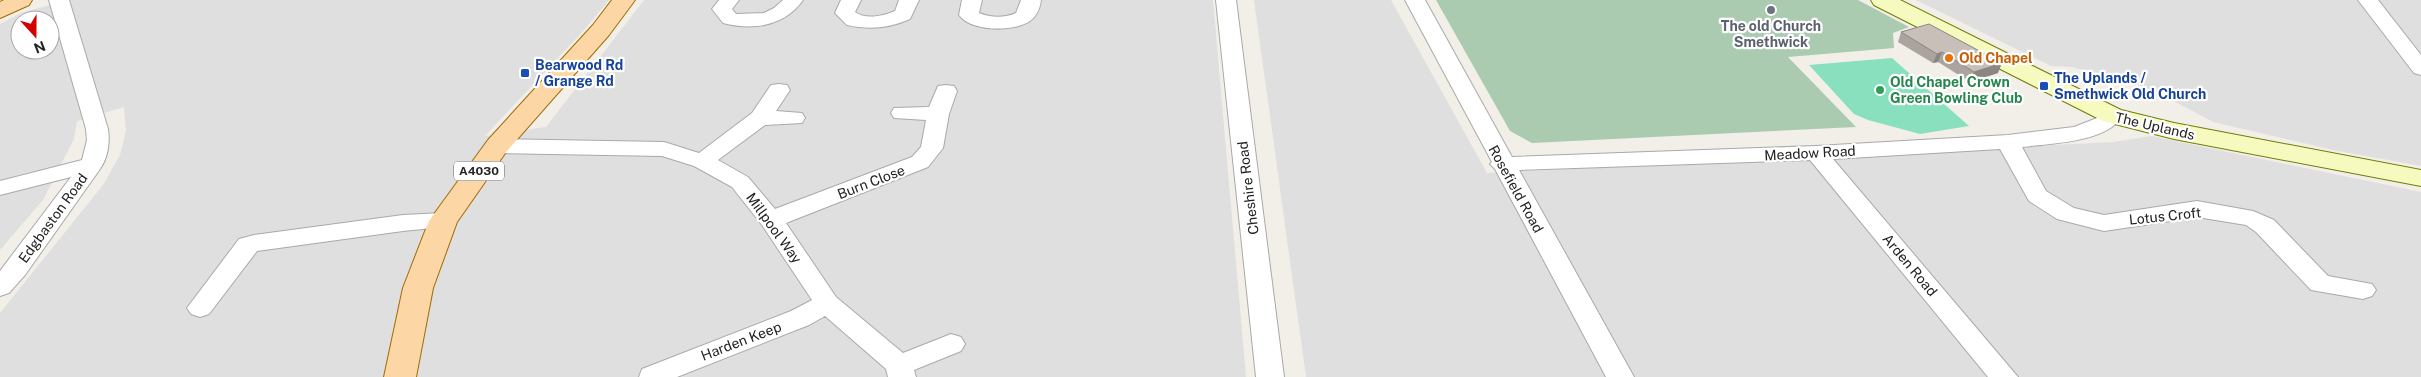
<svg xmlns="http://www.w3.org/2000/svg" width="2421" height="377" viewBox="0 0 2421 377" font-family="'Public Sans',sans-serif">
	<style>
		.residential { fill: #e0dfdf; fill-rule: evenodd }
		.cemetery { fill: #aacbaf }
		.pitch { fill: #88e0be }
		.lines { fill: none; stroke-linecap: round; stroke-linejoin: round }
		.street-casing { stroke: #a9a9a9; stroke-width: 2 }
		.secondary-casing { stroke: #707d05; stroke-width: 2 }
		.primary-casing { stroke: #a06b00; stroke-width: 2 }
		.street { fill: #fff; fill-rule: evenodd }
		.secondary { fill: #f7fabf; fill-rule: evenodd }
		.primary { fill: #fcd6a4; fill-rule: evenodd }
		.wall { fill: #aba49e }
		.shaded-wall { fill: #8b8681 }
		.building { fill: #c7bfb8; stroke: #8b8681 }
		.worship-dot { fill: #6b7280; stroke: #fff; stroke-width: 2 }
		.food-dot { fill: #e8710a; stroke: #fff; stroke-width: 2 }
		.transit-dot { fill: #1a4fb4; stroke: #fff; stroke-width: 2 }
		.leisure-dot { fill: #2e9e5b; stroke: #fff; stroke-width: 2 }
		.labels { text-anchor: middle; stroke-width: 4.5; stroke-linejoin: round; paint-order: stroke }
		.shield { fill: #fff; stroke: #646464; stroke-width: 1 }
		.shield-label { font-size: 12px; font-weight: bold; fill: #222 }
		.worship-label { font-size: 14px; font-weight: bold; fill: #5b616d; stroke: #fff }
		.food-label { font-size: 14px; font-weight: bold; fill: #c56008; stroke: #fff; text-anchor: start }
		.transit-label { font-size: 14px; font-weight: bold; fill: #164399; stroke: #fff; text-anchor: start }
		.leisure-label { font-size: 14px; font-weight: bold; fill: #27864d; stroke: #fff; text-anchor: start }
		.street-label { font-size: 14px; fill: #222; stroke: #fff }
	</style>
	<rect width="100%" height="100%" fill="#f2efe9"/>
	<path class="residential" d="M68,0h541l-24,29 -100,107 61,-9 98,-127h569l33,377h-1246v-64l103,-128 17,-30 6,-24 -2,-24 -47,14 -3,18 -31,61 -43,50v-226l21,-11zM20,20h30v30h-30z
		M1254,0h137l96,173 627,-31 37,-6 270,56v185h-1115z
		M1916,0h505v166l-88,-16 -120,-28 -58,-31 -40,-14 -44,-10 -20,-1z"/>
	<path class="cemetery" d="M1436,0h422l51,27 -16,6 1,15 -106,9 68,70 -324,16 -22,-12z"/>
	<path class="pitch" d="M1892,58l77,68 -49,8 -52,-14 -14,-6 -45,-49z"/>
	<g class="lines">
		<g class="street-casing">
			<path id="street" d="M49,0h20l39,129c2,13 0,29 -8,40l-75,106 -16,18 -9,3v-25l71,-94 -71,18v-14l82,-21 5,-20 -1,-11z
				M719,0h20l-7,9 4,5 28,-1 10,-5 9,-8h20c-18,26 -50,31 -80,23l-11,-14z
				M841,0h20l-6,12c10,8 29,4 40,-1l4,-11h20l-9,19c-20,9 -42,11 -63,6l-12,-12z
				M962,0h20l-3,13c12,5 26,5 37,0l5,-13h20c-1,8 -4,16 -11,21 -16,11 -59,11 -71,-6z
				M1216,0h20l48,377h-28z
				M1405,0h20l87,157 304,-11 192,-11 66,-8 23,-9 7,-7 8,-2 8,2 3,5c-18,27 -71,27 -101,31l24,44 28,17 30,7 93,-14 56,10 21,9 54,56 44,8 4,6 -4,6 -9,3 -52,-9 -55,-58 -10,-7 -49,-8 -93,14 -47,-12 -28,-18 -29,-52 -167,10 185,218h-30l-178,-217 -291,10 115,207h-28l-111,-208 -5,-5 2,-2z
				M2358,0h20l43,55v20l-7,-2z
				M779,84l8,1 3,5 -14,21 26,2 3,5 -3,5 -37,2 -47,35 30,17 27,32 137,-52 9,-10 5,-27 -32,-2 -3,-5 3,-5 35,-1 9,-21 8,-1 8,1 3,5 -8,23 -6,34 -15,19 -142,56 50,74 67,56 48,-19 10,3 4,7 -4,7 -47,19 2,7h-28l-2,-8 -61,-53 -16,9 -132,52h-38l3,-8 149,-58 21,-11 -50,-75 -30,-38 -38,-21 -32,-10 -165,-3 -8,-2 -3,-5 3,-5 8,-2 167,3 35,11 53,-40 19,-28z
				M443,213l9,3 3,5 -3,5 -49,5 -146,20 -48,63 -9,3 -9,-3 -4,-6 52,-69 15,-4 149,-20z"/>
		</g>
		<g class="secondary-casing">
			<path id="secondary" d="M1871,0h29l221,110 53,13 247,47v16l-247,-47 -71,-18 -229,-116z"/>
		</g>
		<g class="primary-casing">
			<path id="primary" d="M4,0h28l-3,5 -29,13v-16z
				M612,0h23l-26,35 -103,117 -49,70 -24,66 -17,89h-32l19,-89 26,-67 59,-81 105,-115z"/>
		</g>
		<use href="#street" class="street"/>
		<use href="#secondary" class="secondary"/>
		<use href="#primary" class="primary"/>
	</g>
	<path class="wall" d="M1901,32l97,41 -28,9 -32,-20 -5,1 -35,-21z"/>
	<path class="shaded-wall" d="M1942,52l-4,10 -5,1 4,-9z
		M2002,63l-4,10 -28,9 4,-10z"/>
	<path class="building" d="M1929,24l73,39 -28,9 -32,-20 -5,2 -36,-22z"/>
	<circle class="worship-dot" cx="1771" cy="10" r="5"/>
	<circle class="food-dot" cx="1949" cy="58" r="5"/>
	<g class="transit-dot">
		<rect x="520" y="68" width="10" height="10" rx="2.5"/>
		<rect x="2039" y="81" width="10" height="10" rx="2.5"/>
	</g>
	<circle class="leisure-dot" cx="1880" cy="90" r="5"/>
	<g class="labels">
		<rect class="shield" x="454" y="161.5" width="50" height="19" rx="4"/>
		<g class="shield-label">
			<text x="479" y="175">A4030</text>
		</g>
		<g class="worship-label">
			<text x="1771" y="31">The old Church<tspan x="1771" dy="16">Smethwick</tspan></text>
		</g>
		<g class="food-label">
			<text x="1959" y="63">Old Chapel</text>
		</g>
		<g class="transit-label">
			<text x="535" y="70">Bearwood Rd<tspan x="535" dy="16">/ Grange Rd</tspan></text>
			<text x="2054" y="83">The Uplands /<tspan x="2054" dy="16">Smethwick Old Church</tspan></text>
		</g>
		<g class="leisure-label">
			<text x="1890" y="87">Old Chapel Crown<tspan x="1890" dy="16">Green Bowling Club</tspan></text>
		</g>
		<g class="street-label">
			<text transform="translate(2155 126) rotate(13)" y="5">The Uplands</text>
			<text transform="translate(1810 153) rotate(-3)" y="5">Meadow Road</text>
			<text transform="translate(871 182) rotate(-21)" y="5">Burn Close</text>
			<text transform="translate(1248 188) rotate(-97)" y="5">Cheshire Road</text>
			<text transform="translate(1516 189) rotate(61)" y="5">Rosefield Road</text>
			<text transform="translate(2165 216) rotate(-6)" y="5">Lotus Croft</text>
			<text transform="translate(53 218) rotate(-54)" y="5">Edgbaston Road</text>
			<text transform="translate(774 228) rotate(54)" y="5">Millpool Way</text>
			<text transform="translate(1910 265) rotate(50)" y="5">Arden Road</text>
			<text transform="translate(741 341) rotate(-21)" y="5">Harden Keep</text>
		</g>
	</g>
	<g transform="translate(35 35) rotate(159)"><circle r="24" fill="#ffffff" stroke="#a7a7a7"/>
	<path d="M0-4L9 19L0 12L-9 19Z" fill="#d40000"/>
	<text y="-8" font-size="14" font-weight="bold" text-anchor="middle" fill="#222222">N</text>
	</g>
</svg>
